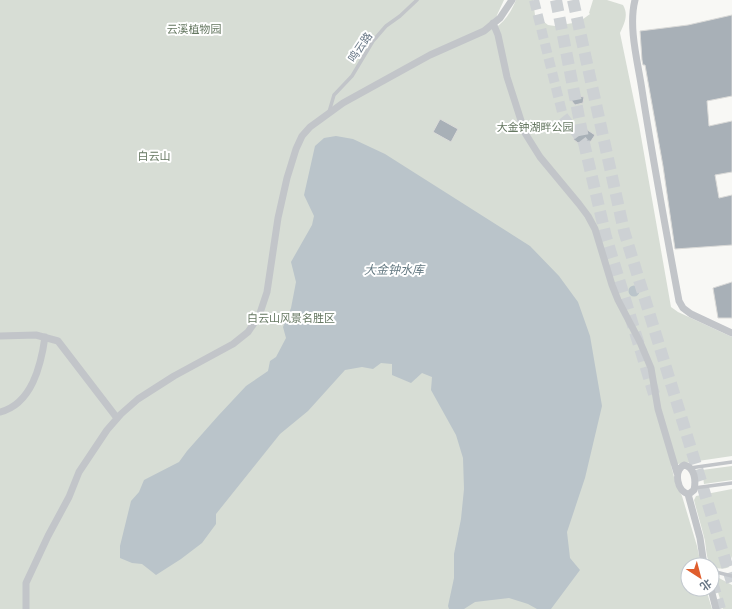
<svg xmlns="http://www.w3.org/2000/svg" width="732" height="609" viewBox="0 0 732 609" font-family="Figtree,'Noto Sans SC',sans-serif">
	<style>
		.green { fill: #d7ddd5 }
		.water { fill: #bac4ca }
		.building { fill: #a8b0b7; stroke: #dadad8 }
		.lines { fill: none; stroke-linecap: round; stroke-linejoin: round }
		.secondary-tunnel { stroke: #cdd1d4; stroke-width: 10; stroke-dasharray: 10 5; stroke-linecap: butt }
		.trunk-tunnel { stroke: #cdd1d4; stroke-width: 12; stroke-dasharray: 12 6; stroke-linecap: butt }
		.service { stroke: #c2c5c9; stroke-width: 3.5 }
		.minor { stroke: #c2c5c9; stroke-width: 7 }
		.labels { text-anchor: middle; stroke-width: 4; stroke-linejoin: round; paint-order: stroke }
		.park-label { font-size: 11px; fill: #667862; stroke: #fff }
		.street-label { font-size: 11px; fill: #687786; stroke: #fff }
		.water-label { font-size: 12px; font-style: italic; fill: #637881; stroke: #fff }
	</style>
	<rect width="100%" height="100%" fill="#f8f8f5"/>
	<path class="green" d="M0,0h504l-7,15 -2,13c10,-6 17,-18 21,-28h17l2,15 13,10 7,1 24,-4 11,-8 -1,-1 4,-13h14l16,5c6,10 1,19 -3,28l19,92 32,182 7,5 54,25v119l-61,9 5,20 6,11 15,50 4,19h-13v24h18l6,20h-712z
		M732,466v14l-28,4 -2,-14z
		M732,489v67l-3,11c-6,3 -16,2 -20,-5 -3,-5 -3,-19 -5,-25 -3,-12 -7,-25 -10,-37l2,-4z
		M719,578l13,7v24h-9l-9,-30z"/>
	<path class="water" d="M336,136l17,3 32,15 145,92 29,30 19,26 12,34 12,70 -17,72 -18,54 3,26 10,12 -29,39h-14l-9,-5 -19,-6 -34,4 -11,7h-15l-1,-3 6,-28v-24l7,-35 3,-30 -1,-31 -7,-23 -25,-45 1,-13 -10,-4 -11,10 -19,-8v-11l-11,-1 -8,6 -11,-2 -17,3 -37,41 -28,23 -64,80v10l-14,19 -21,16 -25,16 -14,-11 -10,-1 -12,-5v-12l11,-45 8,-9 5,-12 35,-18 8,-11 31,-35 28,-30 22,-15 2,-10 6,-4 10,-19 -3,-11 8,-19 5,-26 -5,-20 21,-37 2,-9 -10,-21 11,-49 9,-8z
		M628.5 291a5.5 5.5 0 1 1 11 0a5.5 5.5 0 1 1-11 0Z"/>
	<path class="building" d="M732,15v81l-25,5 2,25 23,-5v51l-17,3 4,23 13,-3v50l-57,4 -12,-83 -18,-101h-2l-1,-5 -2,-29 48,-6z
		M578,96l6,1 -1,6 -8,2 -4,-5z
		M440,119l18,10 -7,13 -18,-10z
		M582,129h4l9,6 -4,6 -5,3 -8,-1 -5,-4z
		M732,282v36h-14l-5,-30z"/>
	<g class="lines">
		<path class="secondary-tunnel" d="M534,0l29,116 21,27"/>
		<path class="trunk-tunnel" d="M556,0l28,143 22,94 48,157
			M573,0l51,231 108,351
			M712,582l8,27"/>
		<path class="service" d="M329,112l5,-17 18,-19 21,-35 13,-15 14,-10 17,-16
			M690,468l42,-6
			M694,488l38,-5
			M712,571l20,5"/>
		<path class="minor" d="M635,0c-7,27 3,63 7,90 11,71 24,141 37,211l4,7 8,6 41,19
			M493,23l5,12 9,42 18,56 15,24 39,47 9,12 7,13 17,56 6,15 22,42 11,26 7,41 19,64
			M0,336l36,-1 22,6 59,77
			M0,412c32,-8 41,-47 45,-75
			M684,465c11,2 12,16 10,25l-5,4c-12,-2 -16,-23 -5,-29z
			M688,494l12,44 4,27
			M711,589l5,20
			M26,609v-26l22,-47 21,-39 10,-25 28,-42 14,-16 17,-15 36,-23 59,-32 15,-12 11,-16 8,-24 11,-74 9,-40 9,-29 6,-13 8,-9 33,-24 87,-48 54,-24 16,-13 12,-18"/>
	</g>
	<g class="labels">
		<g class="park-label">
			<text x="194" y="33">云溪植物园</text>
			<text x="535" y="131">大金钟湖畔公园</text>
			<text x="154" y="160">白云山</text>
			<text x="291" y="322">白云山风景名胜区</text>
		</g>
		<g class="street-label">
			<text transform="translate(360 47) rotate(-56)" y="4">鸣云路</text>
		</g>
		<g class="water-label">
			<text x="394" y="274">大金钟水库</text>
		</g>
	</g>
	<g transform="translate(700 577) rotate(144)"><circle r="19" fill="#ffffff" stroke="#c3c9cf"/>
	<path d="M0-3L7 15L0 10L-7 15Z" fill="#e05e2d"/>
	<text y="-6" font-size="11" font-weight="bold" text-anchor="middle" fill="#687786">北</text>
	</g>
</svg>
